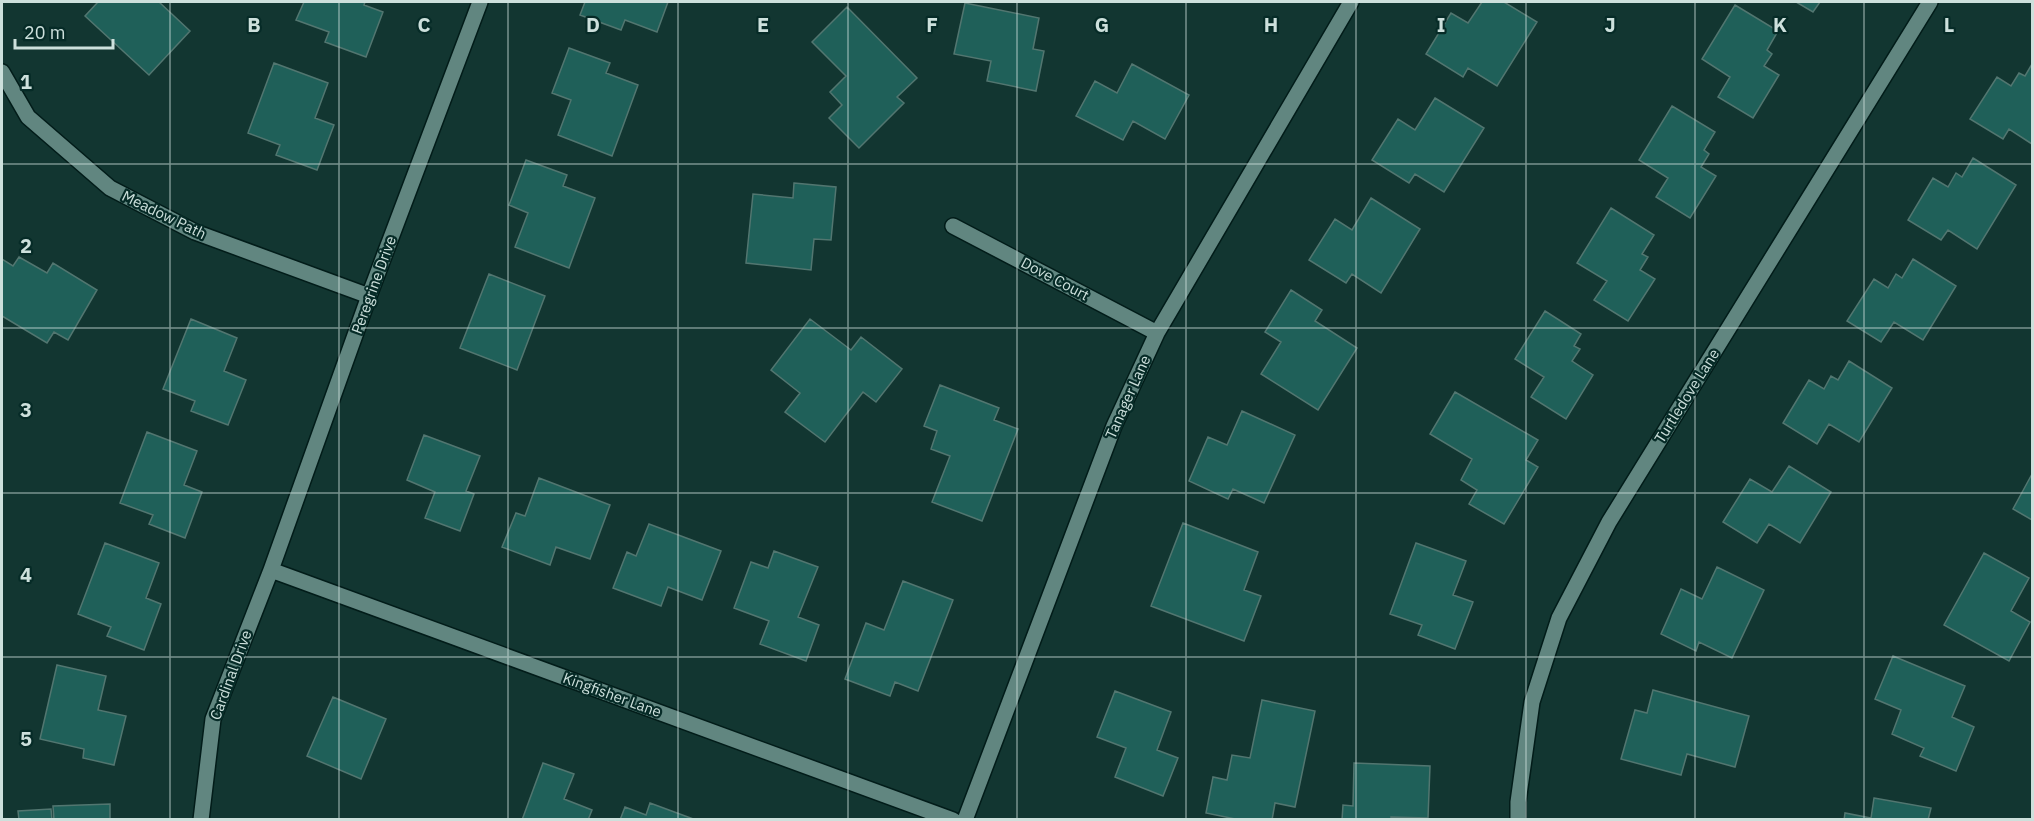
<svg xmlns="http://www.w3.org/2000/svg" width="2034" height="821" viewBox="0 0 2034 821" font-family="'IBM Plex Sans',sans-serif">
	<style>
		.building { fill: #1f6059; stroke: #527670; stroke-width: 1.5 }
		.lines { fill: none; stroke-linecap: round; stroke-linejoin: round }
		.minor-casing { stroke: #021c19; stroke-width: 18 }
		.minor { stroke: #618680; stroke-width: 15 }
		.grid { fill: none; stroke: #cde0dc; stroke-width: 1.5; stroke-opacity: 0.55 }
		.labels { text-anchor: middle; stroke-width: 4.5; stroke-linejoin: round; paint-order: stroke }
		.street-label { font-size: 15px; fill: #cde0dc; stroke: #062b27 }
		.grid-label { font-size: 20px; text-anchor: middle; font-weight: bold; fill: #cde0dc; stroke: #062b27; stroke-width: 4.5; stroke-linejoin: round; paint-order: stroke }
	</style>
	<rect width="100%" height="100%" fill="#123631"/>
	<path class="building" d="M98,2h61l31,29 -41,44 -64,-59z
		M304,2h61l-1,3 19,7 -17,45 -41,-15 4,-10 -33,-12z
		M585,2h83l-11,30 -32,-12 -4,10 -41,-15z
		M1482,2h22l33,20 -40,64 -29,-18 -5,9 -37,-23 25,-41 17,10z
		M1796,2h24l-7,10z
		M965,3l74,15 -6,31 11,2 -8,40 -49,-10 4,-20 -37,-7z
		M1735,5l43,26 -11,19 5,4 -8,12 15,9 -26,43 -35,-21 12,-20 -28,-18z
		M847,7l70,71 -20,19 7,6 -45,45 -30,-30 13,-13 -12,-13 16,-16 -34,-34z
		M569,48l41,15 -4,10 32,12 -26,71 -54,-21 13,-35 -19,-7z
		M274,63l54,20 -13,35 19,7 -17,45 -41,-15 4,-10 -32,-12z
		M1132,64l57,31 -24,44 -32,-18 -10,19 -47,-24 19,-35 22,12z
		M2032,64v80l-23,-15 -6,10 -33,-20 27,-42 14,9 8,-13 6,3z
		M1435,98l49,30 -40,64 -29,-18 -6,9 -37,-23 26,-41 17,11z
		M1672,106l43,26 -11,18 5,4 -8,13 15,9 -26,42 -34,-21 12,-19 -29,-18z
		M1973,158l43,27 -39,64 -29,-19 -7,10 -33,-20 25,-42 15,9 8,-14 6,4z
		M526,160l41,15 -4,11 32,12 -26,70 -54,-21 13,-34 -19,-8z
		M794,183l42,4 -5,53 -17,-1 -3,31 -65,-7 7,-69 40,4z
		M1371,198l49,31 -39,64 -29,-19 -6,9 -37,-23 26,-41 17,11z
		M1611,208l43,27 -12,19 6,3 -8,13 15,9 -27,42 -34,-21 13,-19 -30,-18z
		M19,257l28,16 6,-10 44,27 -29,50 -14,-8 -7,11 -45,-27v-57l11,7z
		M1913,259l43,27 -33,54 -29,-18 -13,20 -34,-21 27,-42 14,9 8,-14 6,4z
		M489,274l56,22 -28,74 -57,-22z
		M1291,290l31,20 -7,11 42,27 -39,62 -57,-36 20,-32 -16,-10z
		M1545,311l36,23 -7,12 6,3 -8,12 21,14 -27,44 -35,-22 13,-20 -29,-18z
		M191,319l46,19 -13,33 22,9 -18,45 -37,-14 4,-10 -32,-12z
		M810,319l41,31 10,-13 41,32 -26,33 -13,-10 -38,50 -40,-30 15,-19 -29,-23z
		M1849,361l43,27 -33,54 -30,-18 -12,20 -34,-21 26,-43 15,9 7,-13 7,4z
		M940,385l59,23 -5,12 24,9 -36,92 -50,-19 18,-46 -19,-7 6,-18 -13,-5z
		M1455,392l83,48 -12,20 12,7 -34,57 -35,-20 8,-14 -16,-10 11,-21 -42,-25z
		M1242,411l53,24 -31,68 -31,-14 -5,10 -39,-18 19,-44 19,8z
		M147,432l50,19 -13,34 18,7 -17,46 -36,-14 4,-9 -33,-12z
		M424,435l56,21 -14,35 8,3 -14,37 -35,-13 10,-26 -28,-12z
		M1789,466l42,26 -31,51 -31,-19 -12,19 -34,-21 27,-43 22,13z
		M2032,474v46l-19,-11z
		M539,478l71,27 -20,54 -34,-12 -6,18 -48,-18 14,-34 9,3z
		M1183,523l75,29 -14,38 17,6 -17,45 -93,-35z
		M649,524l72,27 -19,49 -34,-13 -7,19 -48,-18 14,-36 9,4z
		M105,543l54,20 -13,35 15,6 -17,46 -37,-14 4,-9 -33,-13z
		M1416,543l50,18 -13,34 20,7 -18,47 -37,-14 4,-10 -32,-11z
		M774,551l44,16 -20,50 21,8 -13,36 -46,-17 9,-23 -35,-13 17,-46 17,6z
		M1984,553l45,25 -18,33 19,11 -21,39 -65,-36z
		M1717,567l47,23 -32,68 -33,-16 -3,9 -35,-17 20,-45 21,10z
		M903,581l50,19 -35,91 -23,-9 -5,14 -45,-17 21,-56 18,7z
		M1893,656l72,30 -13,31 22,10 -18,44 -36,-15 4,-8 -32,-14 9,-24 -26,-11z
		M57,665l49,11 -8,34 28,6 -12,49 -31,-7 1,-9 -44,-10z
		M1653,690l96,26 -14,51 -48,-13 -6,21 -60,-16 14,-49 12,3z
		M1115,691l56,21 -14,38 21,8 -15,38 -48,-19 11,-29 -29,-11z
		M333,697l53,22 -25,60 -54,-23z
		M1262,700l53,11 -20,96 -20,-4 -3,17h-32l-34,-7 7,-36 14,3 5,-25 18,3z
		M543,763l31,11 -10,25 28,11 -4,10h-66z
		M1354,763l76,3 -2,52 -37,-1v3h-49l1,-15 10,1z
		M1874,798l57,10 -3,12h-84l1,-7 26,5z
		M650,803l46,17h-76l5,-13 21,8z
		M110,804v16h-56l-1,-14z
		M51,809l1,11h-33l-1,-9z"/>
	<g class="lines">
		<g class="minor-casing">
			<path id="minor" d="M2,72l26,45 82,71 85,44 174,64
				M953,226l204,107
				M271,570l682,250
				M201,820l12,-101 58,-149 98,-274 111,-294
				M965,820l149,-394 43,-93 194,-331
				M1518,820v-18l14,-100 27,-84 50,-96 321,-520"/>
		</g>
		<use href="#minor" class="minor"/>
	</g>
	<path class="grid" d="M170,2v818M339,2v818M508,2v818M678,2v818M848,2v818M1017,2v818M1186,2v818M1356,2v818M1526,2v818M1695,2v818M1864,2v818M2,164h2030M2,328h2030M2,493h2030M2,657h2030"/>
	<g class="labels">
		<g class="street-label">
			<text transform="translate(164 215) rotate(26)" y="5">Meadow Path</text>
			<text transform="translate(1055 279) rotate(28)" y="5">Dove Court</text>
			<text transform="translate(374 285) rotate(-70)" y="5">Peregrine Drive</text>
			<text transform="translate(1687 396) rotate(-58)" y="5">Turtledove Lane</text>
			<text transform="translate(1128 397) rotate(-66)" y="5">Tanager Lane</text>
			<text transform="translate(231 675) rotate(-70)" y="5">Cardinal Drive</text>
			<text transform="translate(612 695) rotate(20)" y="5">Kingfisher Lane</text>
		</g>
	</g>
	<g class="grid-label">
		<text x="254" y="32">B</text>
		<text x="424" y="32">C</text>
		<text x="593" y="32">D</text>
		<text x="763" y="32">E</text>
		<text x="932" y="32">F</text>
		<text x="1102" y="32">G</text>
		<text x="1271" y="32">H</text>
		<text x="1441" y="32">I</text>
		<text x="1610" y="32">J</text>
		<text x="1780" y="32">K</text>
		<text x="1949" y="32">L</text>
		<text x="26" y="89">1</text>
		<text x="26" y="253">2</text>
		<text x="26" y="417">3</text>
		<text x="26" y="582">4</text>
		<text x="26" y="746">5</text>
	</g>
	<rect width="2034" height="821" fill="none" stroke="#cde0dc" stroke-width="6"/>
	<path d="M15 39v9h98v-9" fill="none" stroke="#cde0dc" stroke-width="3"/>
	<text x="24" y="39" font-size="18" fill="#cde0dc" stroke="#062b27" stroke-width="4.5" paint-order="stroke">20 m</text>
</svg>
